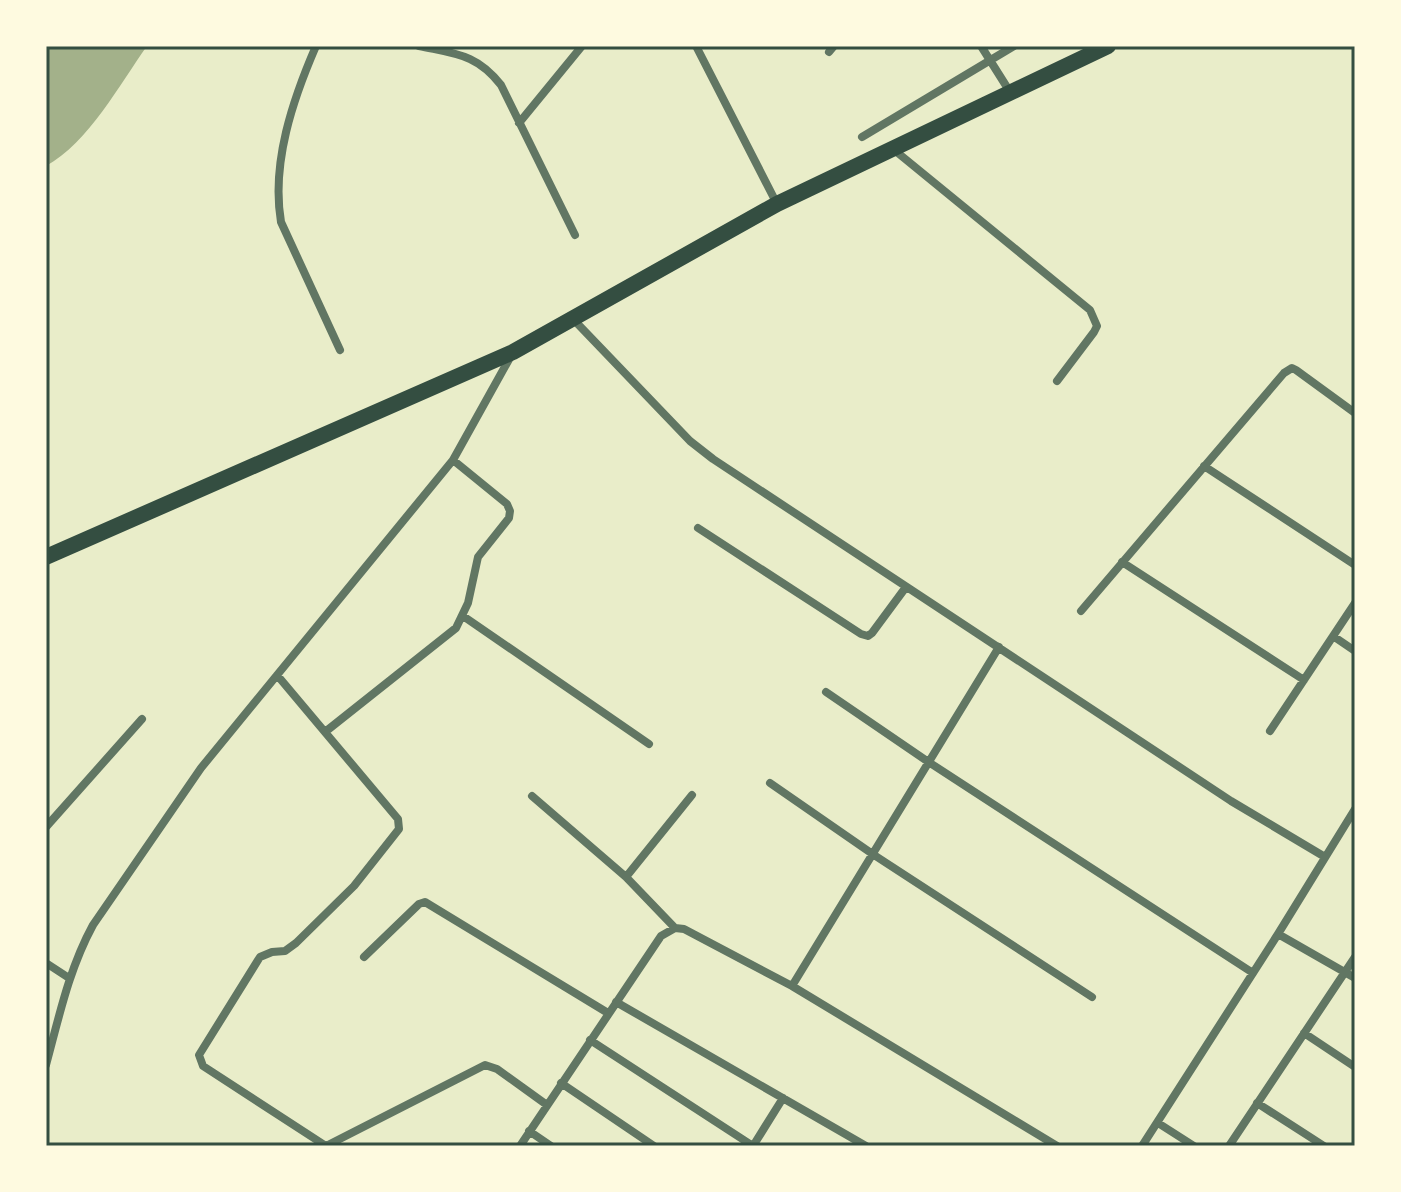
<svg xmlns="http://www.w3.org/2000/svg" width="1401" height="1192" viewBox="0 0 1401 1192" font-family="Commissioner,sans-serif">
	<style>
		.water { fill: #a3b18a }
		.lines { fill: none; stroke-linecap: round; stroke-linejoin: round }
		.minor { stroke: #617663; stroke-width: 8 }
		.secondary { stroke: #344e41; stroke-width: 16 }
		.neatline { fill: none; stroke: #344e41; stroke-width: 3 }
	</style>
	<rect width="100%" height="100%" fill="#e9edc9"/>
	<path class="water" d="M46,46h101c-27,38 -59,97 -101,120z"/>
	<g class="lines">
		<path class="minor" d="M316,46c-23,53 -45,117 -35,176l59,128
			M419,46c37,8 58,8 82,39l74,150
			M696,46l81,158
			M981,46l29,46
			M829,52l5,-6
			M519,123l63,-77
			M862,137l152,-91
			M893,149l197,161 7,16 -3,6 -37,49
			M573,319l117,122 23,18 518,342 94,56
			M1204,466l151,99
			M698,528l163,106 7,2 4,-3 34,-46
			M1122,562l182,118
			M1081,611l203,-238 8,-5 4,2 59,43
			M463,616l186,128
			M1333,636l22,15
			M277,675l121,144 1,10 -45,57 -58,57 -11,8 -13,1 -12,5 -61,98 4,11 123,80
			M826,692l104,71 323,210
			M1270,731l85,-128
			M325,732l131,-104 12,-25 10,-46 31,-39 1,-7 -3,-7 -54,-44
			M770,783l104,72 218,142
			M532,796l94,81 49,51
			M46,827l96,-108
			M626,877l66,-82
			M1278,934l77,44
			M364,957l55,-53 6,-2 183,111
			M46,963l23,15
			M792,986l207,-339
			M616,1002l250,144
			M1304,1033l51,34
			M590,1040l163,106
			M46,1065c13,-48 23,-96 47,-140l108,-157 252,-308 59,-106
			M561,1083l93,63
			M1257,1103l67,43
			M1158,1123l36,23
			M529,1131l22,15
			M326,1146l159,-81 12,4 50,36
			M520,1146l141,-210 14,-8 9,1 108,57 265,160
			M753,1146l30,-48
			M1142,1146l136,-212 77,-125
			M1229,1146l126,-189"/>
		<path class="secondary" d="M46,557l467,-205 264,-148 331,-158"/>
	</g>
	<rect width="1401" height="1192" fill="none" stroke="#fefae0" stroke-width="96"/>
	<rect x="48" y="48" width="1305" height="1096" class="neatline"/>
</svg>
